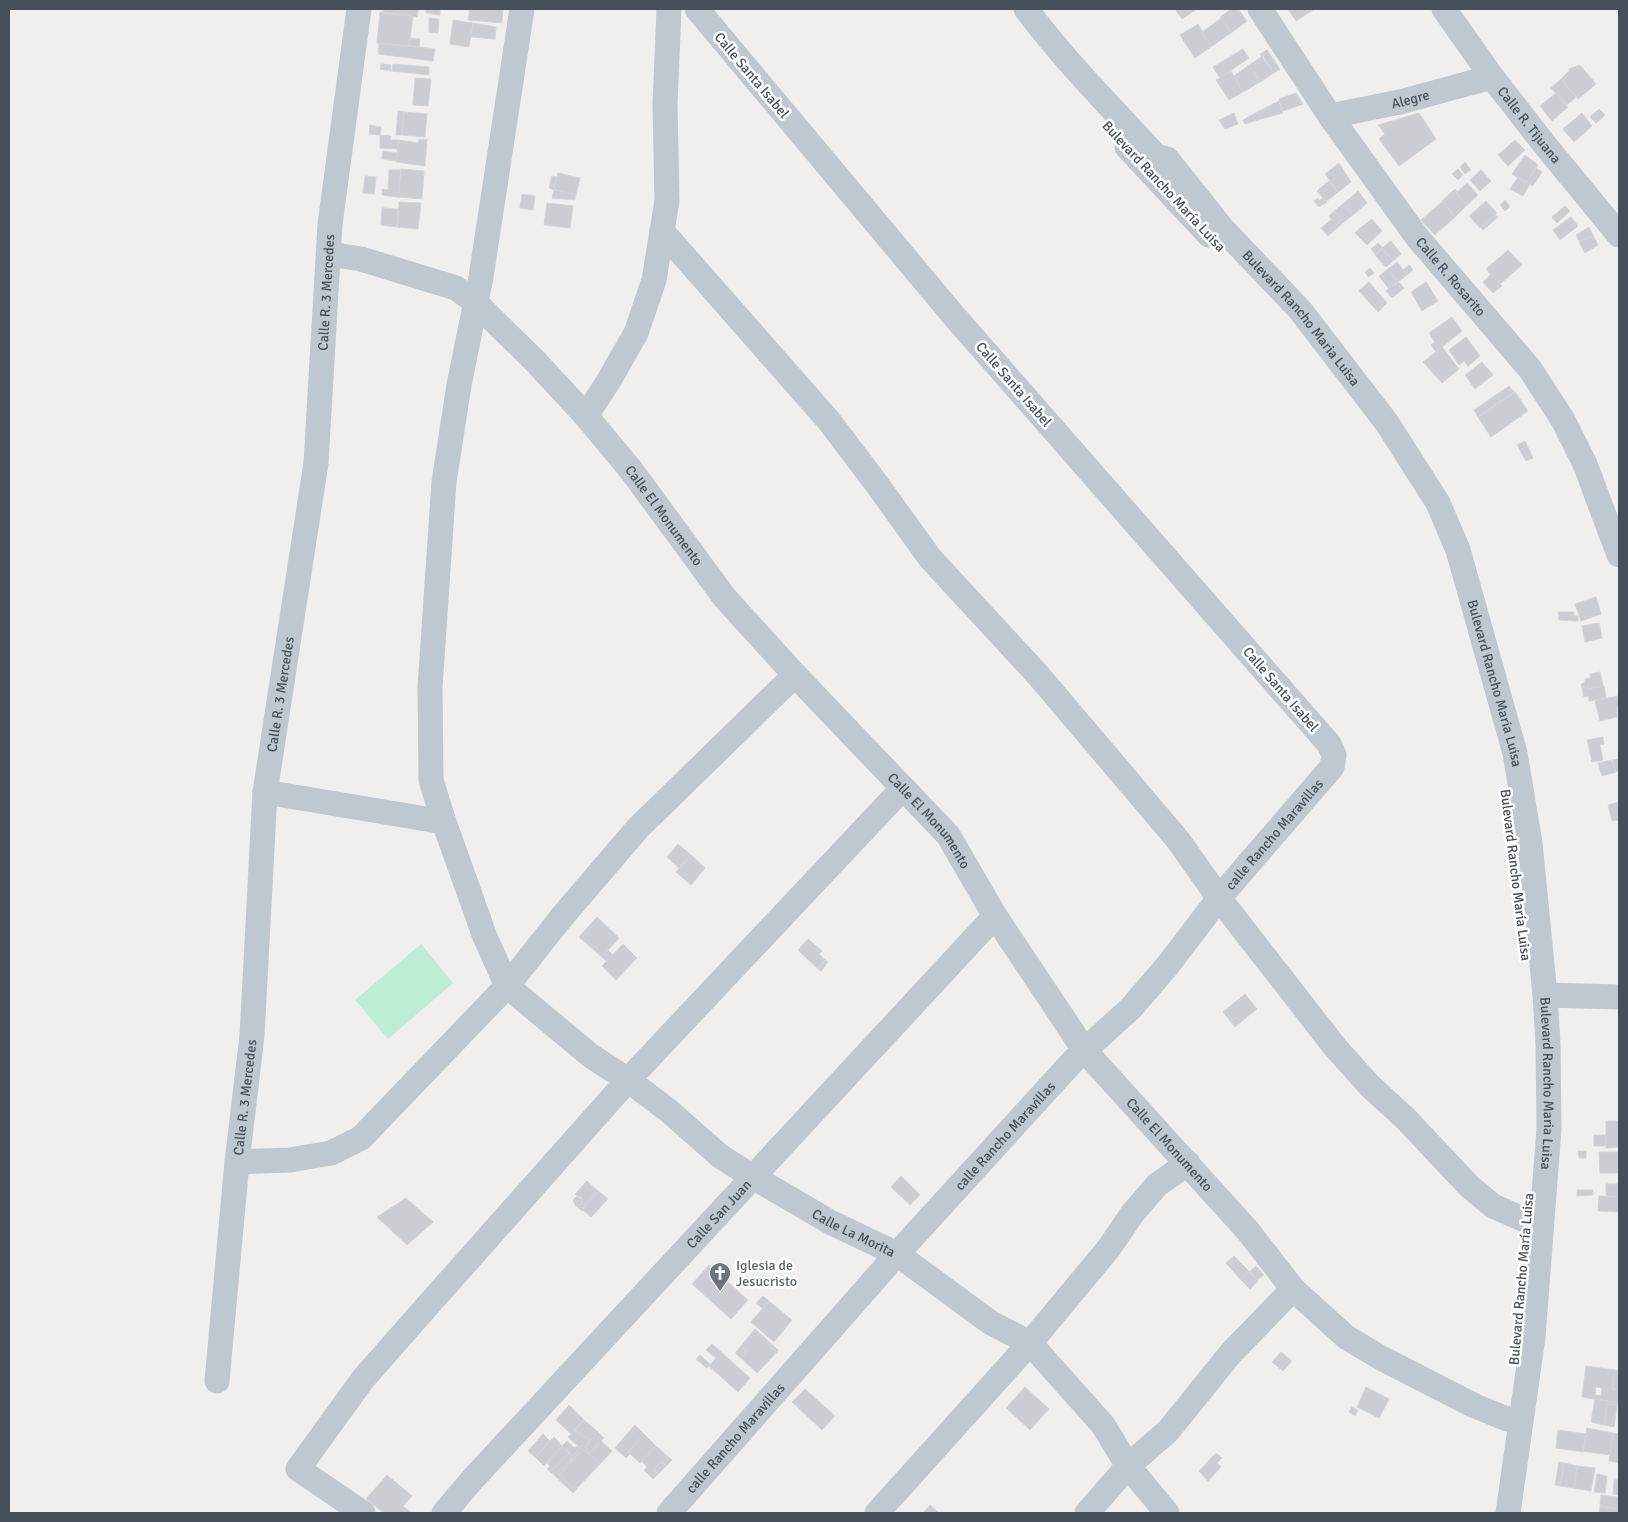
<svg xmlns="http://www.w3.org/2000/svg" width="1628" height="1522" viewBox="0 0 1628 1522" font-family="Signika,sans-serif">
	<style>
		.green { fill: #beedd6 }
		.building { fill: #cbcdd3; stroke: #d3d4da; fill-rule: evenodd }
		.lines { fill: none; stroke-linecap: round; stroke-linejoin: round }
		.minor { stroke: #bfc7d0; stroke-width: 25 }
		.labels { text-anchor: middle; stroke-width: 5; stroke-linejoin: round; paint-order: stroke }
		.street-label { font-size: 14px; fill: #474f5b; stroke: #fff }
		.worship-label { font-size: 14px; fill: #5b616d; stroke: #fff; text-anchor: start }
	</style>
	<rect width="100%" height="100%" fill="#f1efee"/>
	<path class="green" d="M421,944l32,39 -65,56 -33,-39z"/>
	<path class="building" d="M383,9h35l-1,8 -34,-4z
		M426,9h14v6l-14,-2z
		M470,9h33l-1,14 -34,-3z
		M1179,9h18l-15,10 -6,-8z
		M1232,9h6l9,12 -16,12 -11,-16z
		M1288,9h24l1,1 -17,11z
		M380,12l33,4 -4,30 -32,-3z
		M429,18l10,1 -1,14 -9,-1z
		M1221,18l10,15 -19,13 -11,-13z
		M453,20l20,3 -4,24 -19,-3z
		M473,23l23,4 -1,12 -24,-2z
		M1198,24l5,8 -2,1 11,13 -17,12 -15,-23z
		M410,38l10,1 -1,8 -10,-1z
		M379,43l56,6 -2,12 -55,-7z
		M1243,49l6,9 -29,20 -7,-11z
		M1267,50l13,19 -6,4 -14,-19z
		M1263,56l11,17 -14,9 -11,-17z
		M381,64l10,1v6l-11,-2z
		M393,64l36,3v8l-37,-4z
		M1249,65l11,17 -17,10 -9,-16z
		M1580,65l16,19 -18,15 -17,-20 8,-8v-2z
		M1231,71l12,21 -14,8 -13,-20z
		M415,78l16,1 -3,27 -15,-1z
		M1561,79l15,18 -9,8 -16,-17z
		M1296,93l7,11 -20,7 -4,-12z
		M1556,93l12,14 -16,14 -12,-15z
		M1279,101l4,12 -22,6 -4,-7z
		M1599,109l6,6 -9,8 -6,-6z
		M398,111l6,1 -2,23h-6z
		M404,112l23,2 -2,23 -23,-2z
		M1257,112l4,7 -16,5 -2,-4z
		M1234,113l4,11 -13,5 -6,-9z
		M1419,113l17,26 -37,27 -20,-27 6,-5 -7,-9z
		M1582,113l10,13 -18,16 -11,-13z
		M370,125l11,2 -1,8 -11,-1z
		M380,135l11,1 -1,4h9l-1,9 -18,-1z
		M419,139l8,1 -2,26 -29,-4 3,-22 19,3z
		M1515,140l10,10 -17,16 -10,-11z
		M383,151l15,2 -2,8 -14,-2z
		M1525,155l13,10 -12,18 -14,-9z
		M1465,162l6,8 -6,4 -5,-7z
		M1339,163l12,19 -13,10 -13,-18z
		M1536,168l6,4 -9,14 -3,-2 -7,12 -13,-7 8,-12 8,6z
		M401,169l23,2 -2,28 -24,-2z
		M1458,169l5,6 -5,5 -6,-6z
		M389,170h12l-3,27 -16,-2v-6l6,1z
		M1481,170l10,11 -11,10 -10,-11z
		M558,173l22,5 -4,17 -22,-5z
		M365,176l11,1 -2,17 -11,-1z
		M552,176l5,1 -3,13 -5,-2z
		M1329,181l9,11 -12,10 -9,-11z
		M1467,183l11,12 -11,10 -11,-12z
		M1455,189l2,3 -1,1 11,12 -12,12 -13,-16z
		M554,190l22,5 -1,5 -23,-2z
		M1358,191l9,12 -14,12 -10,-11z
		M522,194l13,2 -2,14 -13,-2z
		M1318,198l1,3 4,-3 4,4 -8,5 -5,-6z
		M1505,200l5,7 -5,4 -5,-6z
		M1486,201l11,12 -17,15 -11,-12z
		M399,202l22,1 -3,26 -21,-2z
		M1442,202l13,15 -20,18 -14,-15z
		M547,203l26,3 -3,22 -26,-3z
		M1343,204l10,11 -9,7 -10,-11z
		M1565,206l5,5 -13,12 -5,-6z
		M382,208l16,1 -1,18 -16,-2z
		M1334,211l8,9 -6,5 -7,-9z
		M1495,215l3,2 -15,13 -2,-3z
		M1571,217l7,9 -18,14 -7,-10z
		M1332,219l4,6 6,-5 2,2 -16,14 -7,-8z
		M1372,219l10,12 -11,10 -11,-13z
		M1589,227l4,8 -13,7 -4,-7z
		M1360,228l11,13 -4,4 -12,-12z
		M1593,235l5,10 -13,8 -6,-11z
		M1391,241l10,13 -8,7 -11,-13z
		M1378,243l5,5 -7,7 -5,-6z
		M1382,248l11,13 -7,6 -11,-12z
		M1508,250l14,15 -22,19 -14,-15z
		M1397,262l10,13 -9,7 -10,-13z
		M1409,265l4,5 -6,5 -4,-5z
		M1370,268l4,5 -6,4 -3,-5z
		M1388,269l10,13 -9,7 -10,-13z
		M1491,274l11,12 -9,7 -10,-11z
		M1398,281l6,7 -12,10 -6,-7z
		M1369,282l18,21 -9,9 -19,-21z
		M1426,282l12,19 -16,10 -11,-19z
		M1452,317l10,14 -26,21 -5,-7 4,-3 -6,-9z
		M1466,337l14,19 -12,10 -4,-5 -5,4 -10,-15z
		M1442,347l17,22 -17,14 -19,-21z
		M1482,362l11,13 -18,14 -10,-14z
		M1509,386l5,6 -36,25 -4,-7z
		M1515,392l13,19 -37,26 -13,-20z
		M1525,441l8,17 -7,3 -9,-16z
		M1596,597l5,17 -20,7 -6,-17z
		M1558,612h16v4h4v5l-19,-1z
		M1599,623l3,15 -17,4 -3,-16z
		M1600,672l3,14 -15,3v-2l-6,1 -1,-4 4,-2v-3l6,-1 -1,-4z
		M1604,686l2,12 -17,3 -1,-5 -4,1 -2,-9 6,-1v2z
		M1618,696l1,11h-2v10l-17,4 -5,-20z
		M1603,737l1,7 -4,1 3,15 -11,2 -5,-22z
		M1619,759v11l-3,2 -4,-12z
		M1612,760l4,12 -14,4 -4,-13z
		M1619,802v18l-7,1 -4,-16z
		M678,844l13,11 -12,13 -12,-11z
		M691,855l14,13 -14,17 -15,-13z
		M597,917l22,21 -17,19 -23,-20z
		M808,939l14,12 -3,3 6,6 -7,9 -20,-19z
		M623,944l14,14 -21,22 -14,-14z
		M608,950l5,5 -7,6 -4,-4z
		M825,960l3,2 -7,9 -3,-2z
		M1245,994l12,15 -16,13 -5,-5 -5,5 -8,-10z
		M1236,1017l5,5 -6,5 -4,-5z
		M1606,1121h13v26l-13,1z
		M1594,1135h12v11h-12z
		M1578,1151h8v7h-7z
		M1599,1152h20v21h-19z
		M901,1176l19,19 -10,10 -19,-18z
		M587,1181l11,10 -17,19 -6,-5h5l3,-4 -8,-7z
		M1606,1184h13v13l-13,-1z
		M1577,1190h16v5l-16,1z
		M598,1191l10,8 -17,18 -8,-7 -1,1 -1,-1z
		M1599,1196l20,1v15l-21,-1z
		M573.5 1201a4.5 4.5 0 1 1 9 0a4.5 4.5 0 1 1-9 0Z
		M406,1198l27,24 -26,23 -30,-28z
		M1234,1256l15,15 -9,8 -14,-16z
		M709,1265l39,35 -17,19 -39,-35z
		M1256,1266l8,9 -7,5 -8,-8z
		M1249,1271l9,10 -8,8 -10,-10z
		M763,1296l6,5 -6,8 -7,-6z
		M769,1301l23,19 -18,22 -23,-20z
		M755,1329l23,21 -1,2 -23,-22z
		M754,1330l23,22 -20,21 -16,-15 6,-7 -6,-5z
		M712,1344l38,34 -12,14 -29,-26 7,-8 -10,-8z
		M741,1346l6,5 -6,7 -6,-5z
		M1281,1352l11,9 -9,10 -11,-9z
		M700,1355l10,9 -3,4 -11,-9z
		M1586,1366l29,4 -3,19 7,1 -1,13 -36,-6zM1596,1387l6,1 -1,8 -6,-1z
		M1615,1370l4,1v19l-7,-1z
		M1025,1387l24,22 -19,21 -24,-22z
		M1366,1387l23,12 -10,19 -22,-11z
		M805,1389l30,27 -13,14 -30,-28z
		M1595,1399l23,4 -1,2 -10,-1 -3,21 -13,-3z
		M1607,1404l10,1 -3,22 -10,-2z
		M569,1405l15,15 -13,14 -15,-14z
		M1352,1407l6,3 -3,6 -6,-4z
		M584,1420l14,12 -8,9 -15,-11z
		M635,1425l9,9 -16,18 2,2 -4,4 -11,-10z
		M1587,1428l26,5 -3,22 -27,-4z
		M575,1430l15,11 -5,6 -3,-2 -2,3 -12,-11z
		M1558,1430l28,4 -3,18 -27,-4z
		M598,1432l6,6 -15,16 -2,-2 2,-2 -4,-3z
		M1613,1433l6,1v29l-10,-2z
		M543,1434l7,7 -15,16 -7,-6z
		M644,1434l12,12 -16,17 -12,-11z
		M554,1437l8,9 -18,20 -9,-9z
		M567,1441l7,7 3,-2 3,2 -7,8 -11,-10z
		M601,1441l11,10 -12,13 -11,-10z
		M582,1445l7,5 -2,2 -4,-3 -13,13 -1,-1z
		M562,1446l7,7 -16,16 -6,-6z
		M656,1446l16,14 -6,6 -5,-4 -8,8 5,4 -5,5 -9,-9 3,-3 -5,-6z
		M583,1449l17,15 -23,24 -2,-2 -3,2 -13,-13z
		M569,1453l4,3 -4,5 1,1 -5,7 -3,-2 -8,8 -7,-6 3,-3 3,3z
		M1216,1453l6,5 -5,5 4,4 -13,14 -9,-10z
		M661,1462l5,4 -8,8 -5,-4z
		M1559,1462l5,1 -4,23 -5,-1z
		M1564,1463l13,3 -3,22 -14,-2z
		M1577,1466l18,2 -4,23 -17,-3z
		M562,1467l3,2 -6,6 13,13 3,-2 2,2 -4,5 -19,-18z
		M1597,1474l10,2 -2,17 -11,-1z
		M387,1475l25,21 -9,10 9,7h-28l-18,-14z
		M1614,1480h5v15l-6,-1z
		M1601,1495l18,2v12l-19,-3z
		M930,1505l9,8h-16z
		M1600,1506l19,3v4h-20z"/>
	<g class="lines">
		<g class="minor">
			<path id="s1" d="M522,9l-41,268 -22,108 -15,97 -14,205 1,93 13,42 41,115 22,49 84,70 37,24 41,31 51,45 33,21 77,45 67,32 94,69 39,20 73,82 25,41 39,47"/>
			<path id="s2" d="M1026,9c39,52 86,99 130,147l11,3 55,69 78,82 87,113 51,80 20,47 57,203 15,90 15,152 3,49 1,85 -16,208 -25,176"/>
			<path id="s3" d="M1260,9l70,107 87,121 113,132 33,51 22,44 34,91"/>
			<path id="s4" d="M1444,9l48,68 53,68 74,90"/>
			<path id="s5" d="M1330,116l70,-14 92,-25"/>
			<path d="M1127,147l82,88"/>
			<path d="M662,231l167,190 47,62 54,75 108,117 140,165 41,58 116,149 35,39 36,33 63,67 24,20 34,15"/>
			<path id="s6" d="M329,254l32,5 95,29 19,14 60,59 51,55 45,54 94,128 70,77 153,160 47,81 90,135 163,180 45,58 53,48 35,21 94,48 32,13"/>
			<path d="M586,416l22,-34 28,-49 18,-53 13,-79 -2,-97 4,-95"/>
			<path d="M265,792l179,30"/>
			<path d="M1545,995l74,2"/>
			<path d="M237,1162l53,-2 41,-7 30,-15 146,-152 54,-68 77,-90 157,-153"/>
			<path id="s7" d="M217,1381l20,-219 15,-126 13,-244 51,-329 14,-239 29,-215"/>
			<path d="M363,1513l-65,-44 65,-90 59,-67 206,-232 275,-292"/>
			<path id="s8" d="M444,1513l27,-32 524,-565"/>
			<path id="s9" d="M669,1513l228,-259 177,-194 57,-52 37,-43 51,-67 113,-131 2,-12 -5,-11 -375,-428 -257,-307"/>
			<path d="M877,1513l153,-170 79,-95 23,-34 25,-29 31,-22"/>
			<path d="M1087,1513l41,-47 40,-35 63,-78 62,-64"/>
		</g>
	</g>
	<defs>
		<g id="church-pin" transform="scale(1.125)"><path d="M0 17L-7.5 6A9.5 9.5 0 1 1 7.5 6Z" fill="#6b7280" stroke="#fff"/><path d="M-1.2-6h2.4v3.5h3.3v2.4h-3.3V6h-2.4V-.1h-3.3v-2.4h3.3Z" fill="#fff"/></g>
	</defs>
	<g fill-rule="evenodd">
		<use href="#church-pin" x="720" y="1273"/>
	</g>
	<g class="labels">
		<g class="street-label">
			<text transform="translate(752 75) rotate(50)" y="5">Calle Santa Isabel</text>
			<text dy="5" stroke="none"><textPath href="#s5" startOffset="82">Alegre</textPath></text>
			<text dy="5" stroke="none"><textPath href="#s4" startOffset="144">Calle R. Tijuana</textPath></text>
			<text transform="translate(1164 186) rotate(47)" y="5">Bulevard Rancho María Luisa</text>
			<text dy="5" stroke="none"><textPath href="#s3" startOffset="329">Calle R. Rosarito</textPath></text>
			<text dy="5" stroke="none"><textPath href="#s7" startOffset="1095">Calle R. 3 Mercedes</textPath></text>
			<text dy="5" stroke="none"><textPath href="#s2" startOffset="416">Bulevard Rancho Maria Luisa</textPath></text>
			<text transform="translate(1014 384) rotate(49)" y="5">Calle Santa Isabel</text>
			<text dy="5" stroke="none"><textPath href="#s6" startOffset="441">Calle El Monumento</textPath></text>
			<text dy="5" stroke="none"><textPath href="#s2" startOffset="836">Bulevard Rancho Maria Luisa</textPath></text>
			<text transform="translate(1281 689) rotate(49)" y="5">Calle Santa Isabel</text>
			<text dy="5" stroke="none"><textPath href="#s7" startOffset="690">Calle R. 3 Mercedes</textPath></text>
			<text dy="5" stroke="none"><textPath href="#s6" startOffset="846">Calle El Monumento</textPath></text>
			<text dy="5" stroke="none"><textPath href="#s9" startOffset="910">calle Rancho Maravillas</textPath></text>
			<text transform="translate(1516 875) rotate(83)" y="5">Bulevard Rancho María Luisa</text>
			<text dy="5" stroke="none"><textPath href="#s2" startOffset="1241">Bulevard Rancho Maria Luisa</textPath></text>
			<text dy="5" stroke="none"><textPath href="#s7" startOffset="285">Calle R. 3 Mercedes</textPath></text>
			<text dy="5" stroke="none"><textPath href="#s9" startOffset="505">calle Rancho Maravillas</textPath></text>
			<text dy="5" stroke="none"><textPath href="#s6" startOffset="1251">Calle El Monumento</textPath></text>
			<text dy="5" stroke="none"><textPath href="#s8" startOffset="406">Calle San Juan</textPath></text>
			<text dy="5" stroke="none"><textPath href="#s1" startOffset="1425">Calle La Morita</textPath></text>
			<text transform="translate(1521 1279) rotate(-85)" y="5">Bulevard Rancho María Luisa</text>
			<text dy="5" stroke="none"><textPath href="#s9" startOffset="100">calle Rancho Maravillas</textPath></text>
		</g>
		<g class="worship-label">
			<text x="736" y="1270">Iglesia de<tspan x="736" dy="16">Jesucristo</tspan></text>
		</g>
	</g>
	<rect width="1628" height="1522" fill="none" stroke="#474f5b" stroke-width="20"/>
</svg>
